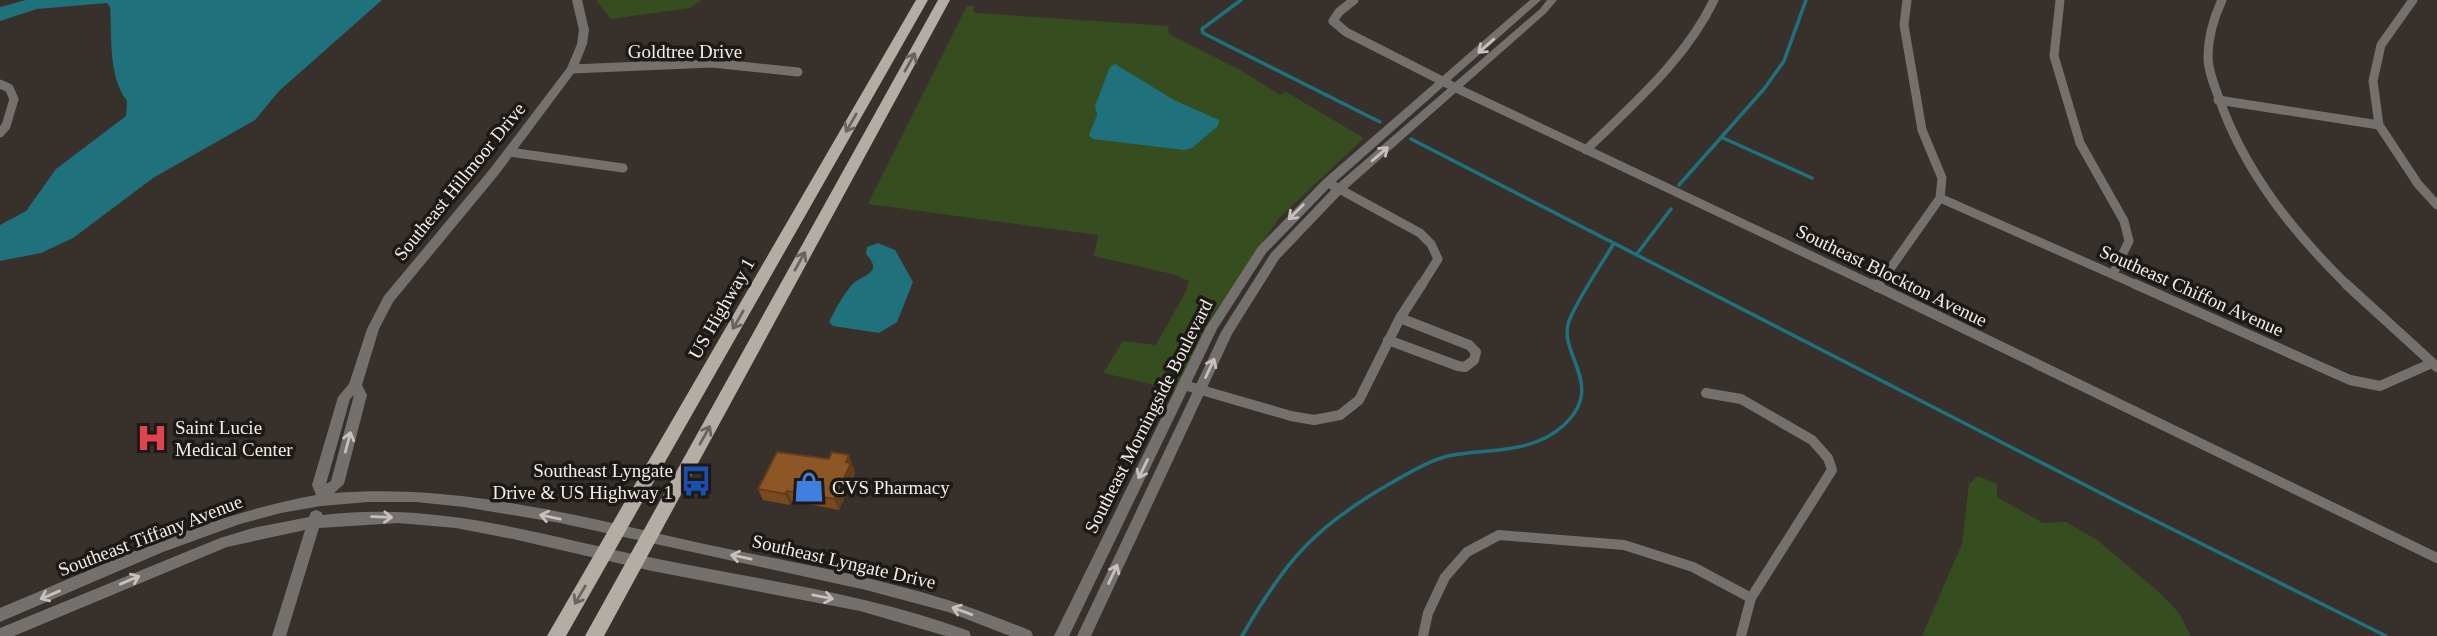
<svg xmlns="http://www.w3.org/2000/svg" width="2437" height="636" viewBox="0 0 2437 636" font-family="Georgia,serif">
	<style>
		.green { fill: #364d20 }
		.water { fill: #1f717c }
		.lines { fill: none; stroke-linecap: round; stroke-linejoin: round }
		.stream { stroke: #1f717c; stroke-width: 3.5 }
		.minor-far1 { stroke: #73706d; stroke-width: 9 }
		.minor { stroke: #73706d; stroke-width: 10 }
		.tertiary { fill: #73706d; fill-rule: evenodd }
		.primary { fill: #b3ada6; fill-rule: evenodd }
		.wall { fill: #794a20 }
		.shaded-wall { fill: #633c1a }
		.building { fill: #8d5625; stroke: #633c1a; stroke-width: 2 }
		.oneway { stroke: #c6c1be }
		.oneway2 { stroke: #68635e }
		.labels { text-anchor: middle; stroke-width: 7; stroke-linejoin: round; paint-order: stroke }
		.street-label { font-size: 19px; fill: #f2ede9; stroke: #1c1916 }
		.poi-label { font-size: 19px; fill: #f2ede9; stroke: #1c1916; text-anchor: start }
	</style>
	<rect width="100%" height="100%" fill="#38302b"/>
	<path class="green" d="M596,0h106l-12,8 -79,11z
		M967,6h8l-2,5 3,2 192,13 1,8 73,37 38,24 6,-3 78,46 -85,80 -73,107 -30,65 -73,-17 20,-32 33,4 30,-54 3,-10 -17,-7 -78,-18 4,-21 -230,-31z
		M1978,476l19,8v13l46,26 23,-1 31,18 62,52 20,21 12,23h-269l40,-92 7,-60z"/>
	<path class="water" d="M26,0h356l-103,91 -24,29 -102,58 -80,60 -32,15 -41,8v-36l26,-14 30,-42 70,-53 1,-15c-19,-25 -15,-64 -17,-94l-3,-4 -70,6 -37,12v-14z
		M1115,64l59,36 45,20 -1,6 -26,22 -8,2 -91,-11 -4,-4 8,-20 -2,-9 15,-39z
		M878,243l17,7 18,32 -16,40 -18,11 -46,-7 -4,-4c6,-12 13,-25 21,-35 8,-12 36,-12 16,-33l1,-7z"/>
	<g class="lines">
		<path class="stream" d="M1241,0l-39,29 1,4 177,89
			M1723,138l89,40
			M1411,139l709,364 266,133
			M1679,185l85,-96 20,-28 22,-61
			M1636,255l35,-46
			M1242,636c44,-76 72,-109 149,-153 18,-10 37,-22 57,-27 40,-8 83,-1 116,-31 43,-40 -7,-71 5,-104 10,-25 31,-54 45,-78"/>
		<path class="minor-far1" d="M1354,0l-15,12 -6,9 13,11 110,56 419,198
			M2060,0l-6,56 26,87 44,78 5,20 -16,33
			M2222,0c-8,17 -14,37 -14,57 0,13 6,28 11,41 25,73 74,134 129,188
			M2413,0l-32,45 -8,36 6,44 39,59 19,21
			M572,69l140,-6 86,9
			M0,84l9,4 5,11 -8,27 -6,7
			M2218,100l161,25
			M1586,150c47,-46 99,-90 128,-150
			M509,152l114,16
			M1332,185l88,48 11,11 7,15 -17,27
			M1940,198l199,88
			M1878,286l62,-88 2,-20 -20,-48 -18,-105 3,-25"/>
		<path class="minor" d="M1872,284l565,274
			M2135,284l215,96 30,6 52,-23
			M2346,284l91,83
			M1877,287l2,-3
			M1388,340l70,26 7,1 9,-7 2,-8 -7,-7 -69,-27
			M1184,385l107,31 23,4 26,-5 19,-15 41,-82 22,-34
			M1706,393l35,6 71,41 16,18 4,12 -81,128 -10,38
			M1423,636l5,-23 17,-36 22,-25 32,-17 125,10 69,22 58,31"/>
		<path class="tertiary" d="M572,0h10l7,30 -2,14 -10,25 -79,106 -105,127 -14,27 -17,56 5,10 -23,89 -10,9c125,-10 245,23 366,50 69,15 138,26 206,45 43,11 84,26 125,43l2,5h-23l-62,-24 -82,-22 -306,-67 -96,-16 -48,-5h-48l-47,4 -40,7 -41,11 -77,28 -163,70v-14c104,-43 205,-93 316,-113l-4,-10 26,-88 11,-13 18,-55 17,-33 106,-127 77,-101 10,-24 2,-14zM354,395l-23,86 -5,3 24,-85z
			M1530,0h11l-210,186 -65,67 -49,76 -148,307h-15l152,-309 52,-80 65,-67z
			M1547,0h10l-11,13 -203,179 -64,67 -47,75 -141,302h-14l144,-304 50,-79 64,-67 205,-177z
			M316,510l5,2 2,3c118,-14 216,20 330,43 107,22 214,35 316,73l2,5h-25l-86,-25 -208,-40 -139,-32 -57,-11 -58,-5 -79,5 -33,108h-14l33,-106 -78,17 -213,89h-14v-8l220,-90 33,-10 56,-11 2,-5z"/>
		<path class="primary" d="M916,0h12l-362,636h-19z
			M938,0h12l-346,636h-19z"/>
	</g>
	<path class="wall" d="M829,459l24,7 2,8 -16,36 -47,-9 -2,4 -27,-5 -5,-11z"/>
	<path class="shaded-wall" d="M849,455l6,19 -16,36 -5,-11z
		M787,491l5,10 -2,4 -5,-11z"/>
	<path class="building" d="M777,452l52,7 3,-7 17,3 -3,7 5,1 -17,36 -47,-8 -2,3 -27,-5z"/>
	<defs><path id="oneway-shaft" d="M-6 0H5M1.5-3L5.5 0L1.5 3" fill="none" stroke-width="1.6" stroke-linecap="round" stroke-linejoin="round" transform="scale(1.75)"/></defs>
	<g class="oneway">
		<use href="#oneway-shaft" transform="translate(1486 46) rotate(139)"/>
		<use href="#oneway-shaft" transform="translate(1380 154) rotate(-41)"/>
		<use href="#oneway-shaft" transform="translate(1296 212) rotate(135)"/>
		<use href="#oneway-shaft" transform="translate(1210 368) rotate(-65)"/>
		<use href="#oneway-shaft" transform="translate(348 442) rotate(-75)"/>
		<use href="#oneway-shaft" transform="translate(1143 469) rotate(116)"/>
		<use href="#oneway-shaft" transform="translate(382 517) rotate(2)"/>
		<use href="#oneway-shaft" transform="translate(550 517) rotate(-168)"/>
		<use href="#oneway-shaft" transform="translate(741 557) rotate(-168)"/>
		<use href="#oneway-shaft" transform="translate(1113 574) rotate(-65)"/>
		<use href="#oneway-shaft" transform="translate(130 580) rotate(-23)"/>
		<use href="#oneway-shaft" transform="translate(50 595) rotate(157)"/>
		<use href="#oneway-shaft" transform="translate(823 597) rotate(11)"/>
		<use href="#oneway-shaft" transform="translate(962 611) rotate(-160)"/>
	</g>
	<g class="oneway2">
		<use href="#oneway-shaft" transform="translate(910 62) rotate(-61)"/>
		<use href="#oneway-shaft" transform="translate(851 123) rotate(120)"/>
		<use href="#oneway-shaft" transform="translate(800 261) rotate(-61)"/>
		<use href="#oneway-shaft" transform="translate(738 320) rotate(120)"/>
		<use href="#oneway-shaft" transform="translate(705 435) rotate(-61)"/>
		<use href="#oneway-shaft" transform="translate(580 595) rotate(120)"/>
	</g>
	<defs>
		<g id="hospital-bare" transform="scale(2.415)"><path d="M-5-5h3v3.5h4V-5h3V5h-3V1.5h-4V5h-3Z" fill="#e0444e" stroke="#1c1916" stroke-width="2.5" paint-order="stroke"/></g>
		<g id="bus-bare" transform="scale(2.415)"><path d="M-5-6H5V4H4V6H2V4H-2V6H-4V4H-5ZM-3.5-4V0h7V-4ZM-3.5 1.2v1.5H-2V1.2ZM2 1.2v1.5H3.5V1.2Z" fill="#1a4fb4" stroke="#1c1916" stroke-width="2.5" paint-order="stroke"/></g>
		<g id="shop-bare" transform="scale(2.415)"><path d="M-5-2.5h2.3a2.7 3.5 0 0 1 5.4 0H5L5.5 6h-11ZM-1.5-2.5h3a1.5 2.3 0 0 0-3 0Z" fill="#3f7fe0" stroke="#1c1916" stroke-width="2.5" paint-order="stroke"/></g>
	</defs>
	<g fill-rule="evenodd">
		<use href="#hospital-bare" x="152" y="438"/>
		<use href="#bus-bare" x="696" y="481"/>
		<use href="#shop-bare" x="809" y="487"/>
	</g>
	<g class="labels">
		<g class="street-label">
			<text x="685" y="58">Goldtree Drive</text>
			<text transform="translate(459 181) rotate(-51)" y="7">Southeast Hillmoor Drive</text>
			<text transform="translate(1892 275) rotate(26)" y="7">Southeast Blockton Avenue</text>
			<text transform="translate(2192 290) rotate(24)" y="7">Southeast Chiffon Avenue</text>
			<text transform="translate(721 308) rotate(-60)" y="7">US Highway 1</text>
			<text transform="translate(1148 416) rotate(-63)" y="7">Southeast Morningside Boulevard</text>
			<text transform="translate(150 535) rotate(-21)" y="7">Southeast Tiffany Avenue</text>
			<text transform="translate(844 561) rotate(13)" y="7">Southeast Lyngate Drive</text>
		</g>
		<g class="poi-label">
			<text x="175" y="434">Saint Lucie<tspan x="175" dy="22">Medical Center</tspan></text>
			<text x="673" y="477" text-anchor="end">Southeast Lyngate<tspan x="673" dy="22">Drive &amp; US Highway 1</tspan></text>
			<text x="832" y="494">CVS Pharmacy</text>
		</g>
	</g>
</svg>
